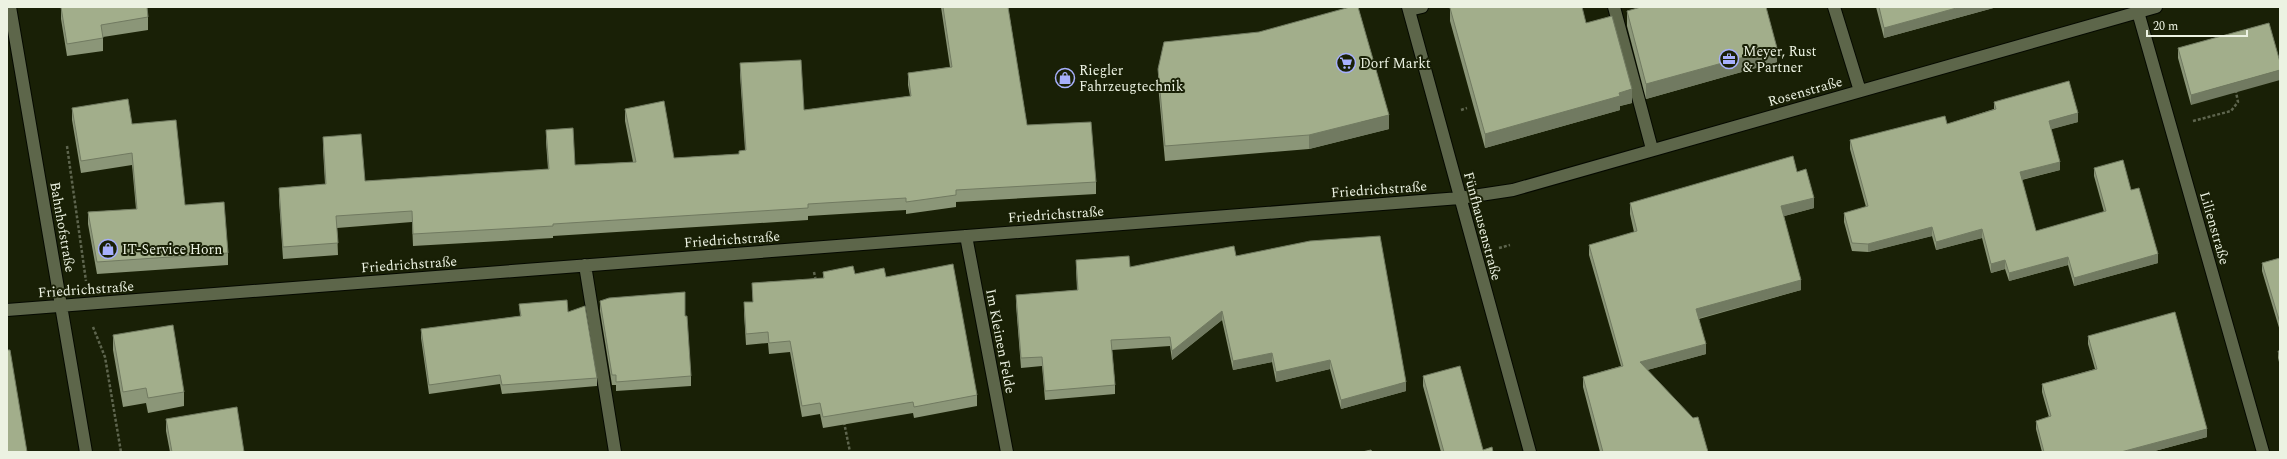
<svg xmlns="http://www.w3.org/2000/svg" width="2287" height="459" viewBox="0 0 2287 459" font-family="Spectral,serif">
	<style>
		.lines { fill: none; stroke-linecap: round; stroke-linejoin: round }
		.minor-casing { stroke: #050900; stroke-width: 14 }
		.path { stroke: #5e654e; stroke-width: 2.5; stroke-dasharray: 3 2; stroke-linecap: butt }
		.minor { stroke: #5d664a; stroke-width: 12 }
		.wall { fill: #8b9678 }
		.shaded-wall { fill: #717a61 }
		.building { fill: #a2ae8b; stroke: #717a61 }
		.labels { text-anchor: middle; stroke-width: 4; stroke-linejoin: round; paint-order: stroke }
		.poi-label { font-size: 14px; fill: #ecf2e2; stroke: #192006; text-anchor: start }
		.street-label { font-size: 14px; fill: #ecf2e2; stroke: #192006 }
	</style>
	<rect width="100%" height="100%" fill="#192006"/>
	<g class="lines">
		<g class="minor-casing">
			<path id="minor" d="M10,7l76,445
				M1408,7l122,445
				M1614,7l38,142
				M1834,7l26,84
				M1409,10l13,-3
				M2138,12l125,440
				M966,236l41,216
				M585,265l30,187
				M7,310l1453,-112 53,-8 643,-183"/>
		</g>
		<path class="path" d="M1461,110l6,-2
			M2193,121l38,-10 7,-9 -2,-10
			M67,146l19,135
			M1499,248l11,-3
			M814,272l2,9
			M93,327l12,30 16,95
			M844,422l6,30"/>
		<use href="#minor" class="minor"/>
	</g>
	<path class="wall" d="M61,7l87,10v13l-45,7v14l-36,5 -6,-37z
		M941,7h67l19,118 69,57v12l-140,8v5l-50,7v-4l-98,6v4l-255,16v2l-140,8 -1,-24 -75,6 1,27 -55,4 -4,-59v-12l46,-4 -2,-35v-12l42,44 183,-12 -2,-27v-12l29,35 58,-3 -8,-41v-12l49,49 65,-4 6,-4 -5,-75v-12l64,47 106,-14 -2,-11v-12l42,-6z
		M1876,7h121l-113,31z
		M1450,8l136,15 46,80 -12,3v4l-135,38 -35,-127z
		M1627,11l150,51 -131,37 -19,-73z
		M2269,23l-78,82 -13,-47v-10z
		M1158,69l231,60 -80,20 -144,12 -7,-77z
		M1994,102l84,20 -27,7 9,41 -38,10 14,51 68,-19 -10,-36v-8l37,22 27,73 -84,23 -6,-21 -59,16 -4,-12 -14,4 -9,-35 -46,12 -4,-14 -64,16 -16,-1 -8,-29v-9l22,-6 -16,-58v-9l97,-16 47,-15z
		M72,108l60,16 53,81 43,48v12l-131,9 -9,-50v-12l48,-3 -4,-44 -51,8 -9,-53z
		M1797,172l17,36 -30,8 17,74 -102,29 7,35 -59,16 61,82h-108l-17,-65v-10l38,-11 -32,-111v-10l45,-13 -4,-18v-11z
		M1236,256l170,135 -65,18 -11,-40 -54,13 -4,-20 -39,8 -11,-50 -50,40 -2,-14 -58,4 3,35v9l-70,6 -3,-34 -21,2 -5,-63v-10l61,-5 -1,-21v-9l54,7z
		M2280,258v73l-18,-60v-8z
		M823,272l63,5 91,118v11l-63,12 -1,-5 -90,15 -3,-14 -18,3 -12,-65 -21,2 -1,-11 -22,2 -2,-32v-11h9l-1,-19 71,-5z
		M600,301l85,15 6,60v10l-75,5v-6h-4l-12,-74z
		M519,304l49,8 29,66v8l-95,8 -2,-10 -71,10 -8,-56v-9l99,-13z
		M113,335l71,57v14l-36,7 -2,-10 -23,4 -10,-57z
		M2088,336l119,101 -56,15h-109l-6,-23v-8l13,-4 -7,-25v-8l53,-15 -7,-25z
		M2278,351h2v15l-2,-8z
		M1423,376l60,74 10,2h-52l-18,-66z
		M166,419l78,33h-74l-4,-21z"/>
	<path class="shaded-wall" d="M1960,7h37l-113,31v-10z
		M1777,48v14l-131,37v-15z
		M2280,70v10l-89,25v-10z
		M1632,89v14l-12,3v4l-135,38v-14z
		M2078,113v9l-29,8v-9z
		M1389,115v14l-80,20v-14z
		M2060,162v8l-40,10v-8z
		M1814,198v10l-33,9v-11z
		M1932,227v9l-64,16v-8z
		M1982,229v9l-46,12v-8z
		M2158,254v9l-84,23v-8z
		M2068,257v8l-59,16v-8z
		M2005,260v9l-14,4v-9z
		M1801,280v10l-105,29v-10z
		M1222,311v9l-50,40v-9z
		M1706,344v10l-66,18v-10z
		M1272,353v9l-39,8v-9z
		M1330,360v9l-54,13v-10z
		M1406,382v9l-65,18v-9z
		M2207,429v8l-56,15h-30z"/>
	<path class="building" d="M61,7h86l1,10 -47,8 2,13 -36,6z
		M943,7h65l19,118 64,-3 5,60 -140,8v5l-50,7v-4l-98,6v4l-255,16v2l-140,8 -1,-23 -76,5 2,27 -55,4 -4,-59 47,-4 -3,-47 38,-3 4,47 184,-12 -3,-39 27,-2 2,37 61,-3 -11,-53 39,-8 10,57 65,-4v-3l7,-1 -6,-87 61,-3 3,50 107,-14 -3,-23 44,-6z
		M1350,7h8l31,108 -80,20 -144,11 -7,-77 6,-27 95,-10z
		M1452,7h130l4,16 26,-7 20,73 -13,4 1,3 -135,38 -35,-126z
		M1641,7h125l11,41 -131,36 -19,-73z
		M1879,7h81l-76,21z
		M2269,23l11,39v8l-89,25 -13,-47z
		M2069,81l9,32 -29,8 11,41 -40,10 16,59 70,-20 -12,-43 29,-8 8,30 8,-2 19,66 -84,24 -6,-21 -59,16 -4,-13 -14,4 -9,-35 -46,13 -4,-15 -64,17 -16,-1 -8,-30 24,-7 -18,-66 95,-24 2,8 49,-15 -2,-7z
		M128,99l4,25 44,-4 9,85 39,-3 4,51 -131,9 -9,-50 49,-3 -5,-56 -51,8 -9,-53z
		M1793,156l4,16 9,-3 8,29 -33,8 20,74 -105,29 10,35 -66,18 53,56 5,-1 10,35h-105l-20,-75 40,-11 -34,-121 48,-14 -7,-28z
		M1380,236l26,146 -65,18 -11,-40 -54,12 -4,-19 -39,8 -11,-50 -50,40 -2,-14 -59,3 4,45 -70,6 -3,-34 -21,1 -5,-63 62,-5 -2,-30 53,-4 1,11 104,-21 2,10 74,-15z
		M2280,258v65l-18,-60z
		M953,264l24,131 -63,12 -1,-5 -90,15 -3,-14 -18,3 -12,-65 -21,2 -1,-11 -22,2 -2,-32h9l-1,-19 72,-5 -1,-6 30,-6 2,8 29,-6 2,9z
		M685,292v24h2l4,60 -75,6v-7h-4l-12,-74 9,-3z
		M567,300l1,12 17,-6 12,72 -95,7 -2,-10 -71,10 -8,-56 100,-13 -2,-12z
		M2175,312l32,117 -86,23h-77l-8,-31 15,-5 -9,-32 55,-15 -9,-33z
		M173,325l11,67 -36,6 -2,-10 -23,4 -10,-57z
		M7,350h3l17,102h-20z
		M2278,351h2v8z
		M1460,366l23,84 9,-3 1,5h-49l-21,-76z
		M237,407l7,45h-72l-6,-33z
		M1371,450l1,2h-10z"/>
	<defs>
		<g id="office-ring" transform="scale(1)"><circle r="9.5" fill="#192006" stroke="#a7b0fc" stroke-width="1.5"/><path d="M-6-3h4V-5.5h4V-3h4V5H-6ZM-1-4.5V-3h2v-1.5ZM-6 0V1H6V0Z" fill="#a7b0fc"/></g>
		<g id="supermarket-ring" transform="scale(1)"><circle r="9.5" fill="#192006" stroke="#a7b0fc" stroke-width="1.5"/><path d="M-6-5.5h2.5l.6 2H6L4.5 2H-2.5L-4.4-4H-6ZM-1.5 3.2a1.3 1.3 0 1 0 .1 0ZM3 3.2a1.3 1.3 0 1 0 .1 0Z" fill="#a7b0fc"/></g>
		<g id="shop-ring" transform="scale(1)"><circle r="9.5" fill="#192006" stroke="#a7b0fc" stroke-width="1.5"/><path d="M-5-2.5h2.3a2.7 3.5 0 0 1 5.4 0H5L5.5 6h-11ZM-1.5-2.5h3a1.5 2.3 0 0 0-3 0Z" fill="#a7b0fc"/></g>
	</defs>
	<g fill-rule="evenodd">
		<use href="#office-ring" x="1729" y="59"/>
		<use href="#supermarket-ring" x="1346" y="63"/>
		<use href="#shop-ring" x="1065" y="78"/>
		<use href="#shop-ring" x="108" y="249"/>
	</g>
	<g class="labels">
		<g class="poi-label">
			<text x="1743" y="56">Meyer, Rust<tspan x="1743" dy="16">&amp; Partner</tspan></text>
			<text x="1360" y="68">Dorf Markt</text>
			<text x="1079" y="75">Riegler<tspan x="1079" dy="16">Fahrzeugtechnik</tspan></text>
			<text x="122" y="254">IT-Service Horn</text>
		</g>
		<g class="street-label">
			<text transform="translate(1805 91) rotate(-16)" y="5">Rosenstraße</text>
			<text transform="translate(1379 189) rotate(-4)" y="5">Friedrichstraße</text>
			<text transform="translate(1056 214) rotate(-4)" y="5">Friedrichstraße</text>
			<text transform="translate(1483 226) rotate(75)" y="5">Fünfhausenstraße</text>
			<text transform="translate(63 227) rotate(80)" y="5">Bahnhofstraße</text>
			<text transform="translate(2215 228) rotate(74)" y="5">Lilienstraße</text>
			<text transform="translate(732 239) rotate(-4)" y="5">Friedrichstraße</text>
			<text transform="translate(409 264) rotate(-4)" y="5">Friedrichstraße</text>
			<text transform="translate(86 289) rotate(-4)" y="5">Friedrichstraße</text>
			<text transform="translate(1001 341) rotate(79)" y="5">Im Kleinen Felde</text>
		</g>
	</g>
	<rect width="2287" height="459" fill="none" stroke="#ecf2e2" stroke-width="16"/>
	<path d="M2147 30v6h100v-6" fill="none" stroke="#ecf2e2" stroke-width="2"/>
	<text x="2153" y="30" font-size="12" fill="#ecf2e2" stroke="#192006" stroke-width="3" paint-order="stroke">20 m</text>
</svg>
